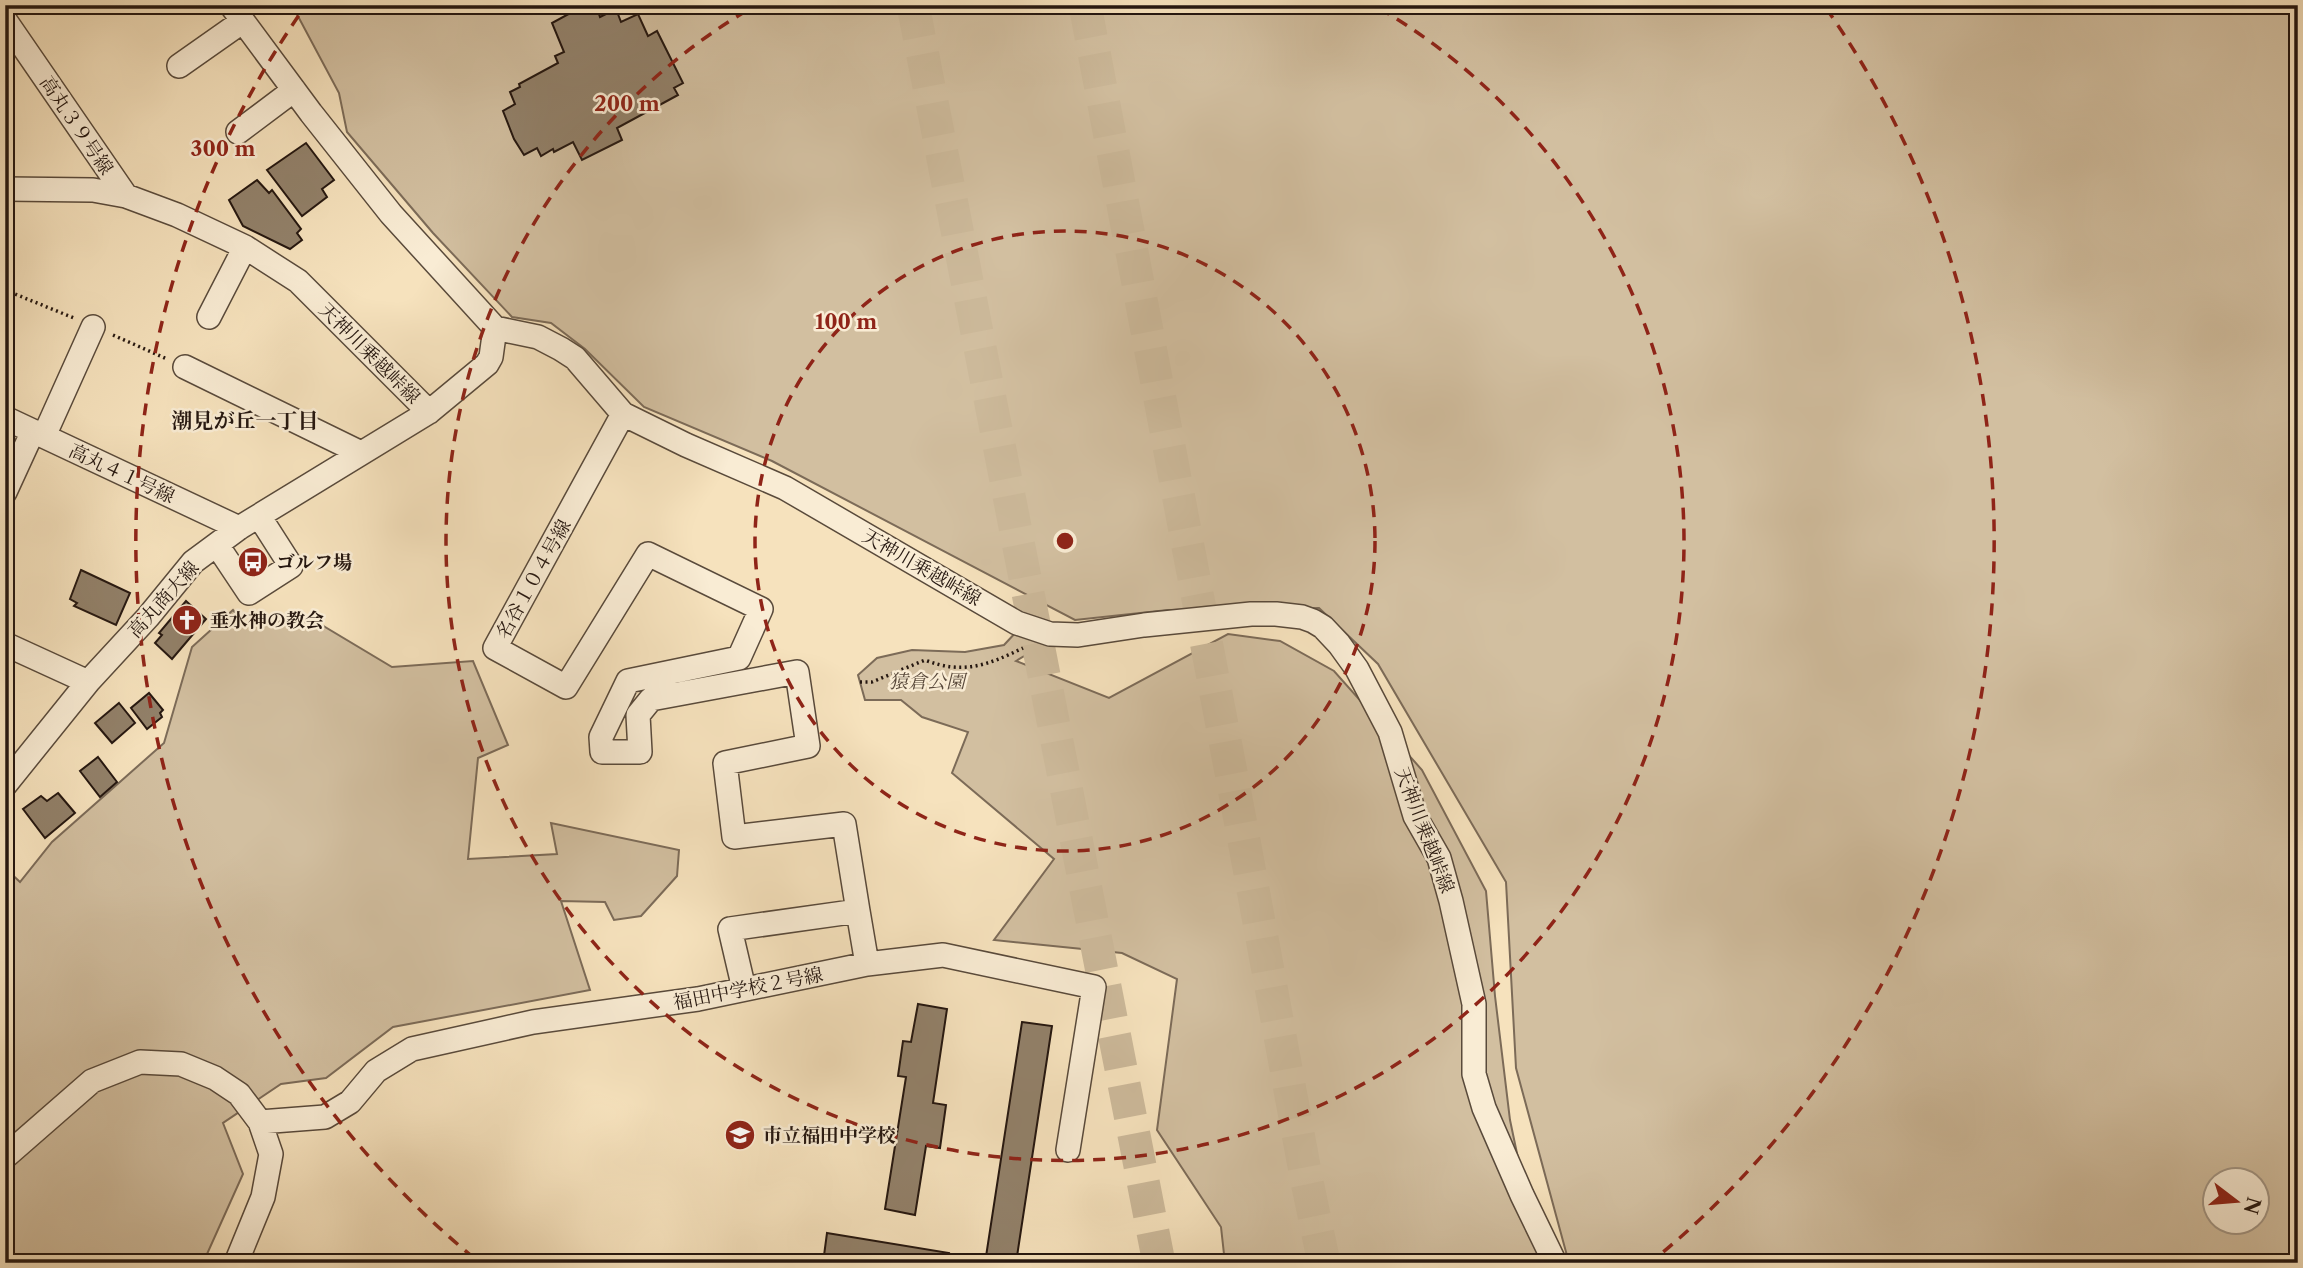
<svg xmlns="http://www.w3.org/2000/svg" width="2303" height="1268" viewBox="0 0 2303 1268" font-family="'Libre Caslon Text','Noto Serif JP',serif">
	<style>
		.green { fill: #d2bfa0; stroke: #7c6b58; stroke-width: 2; fill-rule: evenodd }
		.building { fill: #92816a; stroke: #251710; stroke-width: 2 }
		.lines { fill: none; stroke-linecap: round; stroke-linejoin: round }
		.highway-tunnel { stroke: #ccb99a; stroke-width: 33; stroke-dasharray: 33 17; stroke-linecap: butt }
		.minor-casing { stroke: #594a3b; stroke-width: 26 }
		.path { stroke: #251710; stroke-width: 3.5; stroke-dasharray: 2 3.5; stroke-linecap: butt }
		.minor { stroke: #f9ecd4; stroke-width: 23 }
		.ring { fill: none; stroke: #8f2418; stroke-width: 3.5; stroke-dasharray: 12 9 }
		.labels { text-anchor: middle; stroke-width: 5; stroke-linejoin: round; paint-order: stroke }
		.street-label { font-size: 19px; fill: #251710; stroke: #f9ecd4 }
		.poi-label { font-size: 19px; font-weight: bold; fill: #251710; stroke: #f9ecd4; text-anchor: start }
		.park-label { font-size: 19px; font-style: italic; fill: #59493b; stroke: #f9ecd4 }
		.neighbourhood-label { font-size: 21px; font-weight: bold; fill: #251710; stroke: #f9ecd4 }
		.centre { fill: #8f2418; stroke: #f9ecd4; stroke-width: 3.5 }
		.ring-label { font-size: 21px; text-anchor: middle; font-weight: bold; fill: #8f2418; stroke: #f9ecd4; stroke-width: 5; stroke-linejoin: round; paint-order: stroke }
	</style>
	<rect width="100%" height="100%" fill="#f6e2bd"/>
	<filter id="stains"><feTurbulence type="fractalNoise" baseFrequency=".00286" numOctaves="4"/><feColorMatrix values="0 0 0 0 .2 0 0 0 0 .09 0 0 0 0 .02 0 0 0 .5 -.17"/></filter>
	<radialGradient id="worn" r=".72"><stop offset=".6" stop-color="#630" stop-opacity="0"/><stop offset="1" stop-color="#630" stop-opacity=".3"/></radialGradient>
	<path class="green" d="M292,5h2006v1258h-729l-53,-195 -10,-186 -128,-218 -59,-56 -151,2 -93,10 -303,-159 -128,-54 -59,-58 -34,-26 -39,-6 -79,-84 -86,-101 -8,-39zM2216,1180h42v42h-42z
		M233,610l11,12 71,-1 77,46 81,-6 35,84 -30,13 -10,101 89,-5 -6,-31 128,27 -2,26 -36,40 -27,4 -9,-18 -44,-1 29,89 -197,37 -67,51 -45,6 -58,39 20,51 -40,89h-198v-395l15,14 32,-40 112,-99 28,-96z
		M1019,629l32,11 -35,21 93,37 119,-64 52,7 54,30 88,99 64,121 9,105 15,124 30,143h-315l-4,-36 -64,-97 20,-151 -55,-26 -128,-13 60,-81 -102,-86 16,-41 -46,-15 -21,-17h-36l-7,-25 19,-17 35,-8 53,2 39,-7z"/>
	<path class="building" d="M585,5h11l4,12 16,-8 5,13 17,-8 10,22 9,-5 26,52 -9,5 4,7 -61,33 5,12 -40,20 -9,-18 -19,10 -1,-3 -12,7 -4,-8 -13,7 -10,-16 -11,-28 12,-7 -5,-12 10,-5 -1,-3 39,-21 -3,-7 9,-4 -12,-29z
		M306,143l28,37 -12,9 5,8 -25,19 -35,-46z
		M257,180l12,13 3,-3 29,39 -4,4 5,7 -12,9 -47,-23 -14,-26z
		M81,570l49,23 -14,32 -42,-19 3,-3 -7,-4z
		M186,601l20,18 -34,40 -17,-16 7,-8 -3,-2z
		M149,693l14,17 -3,3 2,4 -15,12 -16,-21z
		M119,703l16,20 -23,20 -17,-20z
		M98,757l19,25 -17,15 -20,-26z
		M58,793l17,20 -30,25 -22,-29 18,-13 6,5z
		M918,1004l29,5 -14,94 13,2 -6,43 -14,-2 -11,69 -30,-6 21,-132 -8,-1 5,-35 8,1z
		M1022,1022l30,4 -36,237h-31z
		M827,1233l122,20 -2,10h-124z"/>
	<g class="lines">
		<path class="highway-tunnel" d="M913,5l246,1258
			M1085,5l160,841 61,331 18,86"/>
		<g class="minor-casing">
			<path id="minor" d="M231,5l80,108 80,101 104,114
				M5,20l121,176
				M179,66l64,-45
				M238,132l56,-42
				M5,189l88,1 33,6 51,19 68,32 53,34 131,131
				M209,317l36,-70
				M495,328l43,9 23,12 14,9 48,56 63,31 99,43 232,135 33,11 28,1 66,-10 107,-11h25l26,3 11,4 10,6 16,17 18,25 33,63 25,84 24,42 12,43 23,103v70l10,34 38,87 33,68
				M185,367l176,86
				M623,414l-128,234 71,39 82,-133 113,55 -22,49 -111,23 -27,56 1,15h38l-2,-37 13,-16 146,-27 11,74 -83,17 9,74 110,-13 14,87
				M5,418l234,110
				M44,436l49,-109
				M5,492l28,-61
				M217,545l32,48 42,-27 -32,-50
				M5,644l83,38
				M5,785l83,-103 60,-65 45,-55 46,-34 190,-116 58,-48 4,-7 4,-29
				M744,989l-14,-60 128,-18 9,53
				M260,1122l65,-5 25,-15 26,-31 36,-22 121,-27 165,-23 169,-35 76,-9 151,32 -26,163
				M5,1157l87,-76 48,-19 41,2 34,14 24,16 21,28 11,32 -8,43 -27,66"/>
		</g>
		<path class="path" d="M5,290l69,28
			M113,335l54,24
			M860,682h12l53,-22c38,15 63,5 98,-12"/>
		<use href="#minor" class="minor"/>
	</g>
	<g class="ring">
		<circle cx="1065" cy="541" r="310"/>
		<path d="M1379 8A619 619 0 1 1 751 8"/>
		<path d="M474 1258A929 929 0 0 1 304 8M1826 8A929 929 0 0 1 1656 1258"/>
	</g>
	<defs>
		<g id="bus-disc" transform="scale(1.575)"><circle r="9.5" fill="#8f2418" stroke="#f9ecd4"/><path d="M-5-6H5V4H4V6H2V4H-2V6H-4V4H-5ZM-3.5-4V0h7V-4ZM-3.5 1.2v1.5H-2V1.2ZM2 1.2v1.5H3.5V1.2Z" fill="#fff"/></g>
		<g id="church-disc" transform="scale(1.575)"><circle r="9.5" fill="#8f2418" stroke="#f9ecd4"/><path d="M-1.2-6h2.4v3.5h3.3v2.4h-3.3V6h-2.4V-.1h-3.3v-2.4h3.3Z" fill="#fff"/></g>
		<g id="school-disc" transform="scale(1.575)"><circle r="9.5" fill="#8f2418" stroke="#f9ecd4"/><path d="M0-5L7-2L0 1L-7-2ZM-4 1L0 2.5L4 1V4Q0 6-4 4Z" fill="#fff"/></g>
	</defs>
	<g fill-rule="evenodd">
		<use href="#bus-disc" x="253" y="562"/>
		<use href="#church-disc" x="187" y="620"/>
		<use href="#school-disc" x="740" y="1135"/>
	</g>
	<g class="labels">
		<g class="street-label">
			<text transform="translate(77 125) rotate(56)" y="7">高丸３９号線</text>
			<text transform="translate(370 353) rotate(45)" y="7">天神川乗越峠線</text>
			<text transform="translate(122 473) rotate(25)" y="7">高丸４１号線</text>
			<text transform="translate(922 567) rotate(30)" y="7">天神川乗越峠線</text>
			<text transform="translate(533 579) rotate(-61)" y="7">名谷１０４号線</text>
			<text transform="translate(163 599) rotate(-48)" y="7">高丸商大線</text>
			<text transform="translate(1425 830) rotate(69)" y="7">天神川乗越峠線</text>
			<text transform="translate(748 988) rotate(-11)" y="7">福田中学校２号線</text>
		</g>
		<g class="poi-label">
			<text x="276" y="569">ゴルフ場</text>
			<text x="210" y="627">垂水神の教会</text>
			<text x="763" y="1142">市立福田中学校</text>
		</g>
		<g class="park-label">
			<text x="927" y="688">猿倉公園</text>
		</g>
		<g class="neighbourhood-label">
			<text x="245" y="428">潮見が丘一丁目</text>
		</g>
	</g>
	<circle cx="1065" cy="541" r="10" class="centre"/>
	<g class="ring-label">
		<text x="627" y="111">200 m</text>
		<text x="223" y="156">300 m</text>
		<text x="846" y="329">100 m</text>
	</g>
	<rect width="2303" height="1268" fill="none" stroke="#f6e2bd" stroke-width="28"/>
	<rect x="7" y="7" width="2289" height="1254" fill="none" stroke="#251710" stroke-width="3.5"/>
	<rect x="14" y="14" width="2275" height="1240" fill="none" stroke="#251710" stroke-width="2"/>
	<g transform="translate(2236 1201) rotate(106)"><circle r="33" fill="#f9ecd4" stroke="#a49786" stroke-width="2"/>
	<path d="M0-5L12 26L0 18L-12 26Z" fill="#8f2418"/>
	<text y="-10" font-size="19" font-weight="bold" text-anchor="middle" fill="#251710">N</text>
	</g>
	<rect width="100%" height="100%" filter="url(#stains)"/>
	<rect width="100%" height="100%" fill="url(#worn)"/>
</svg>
